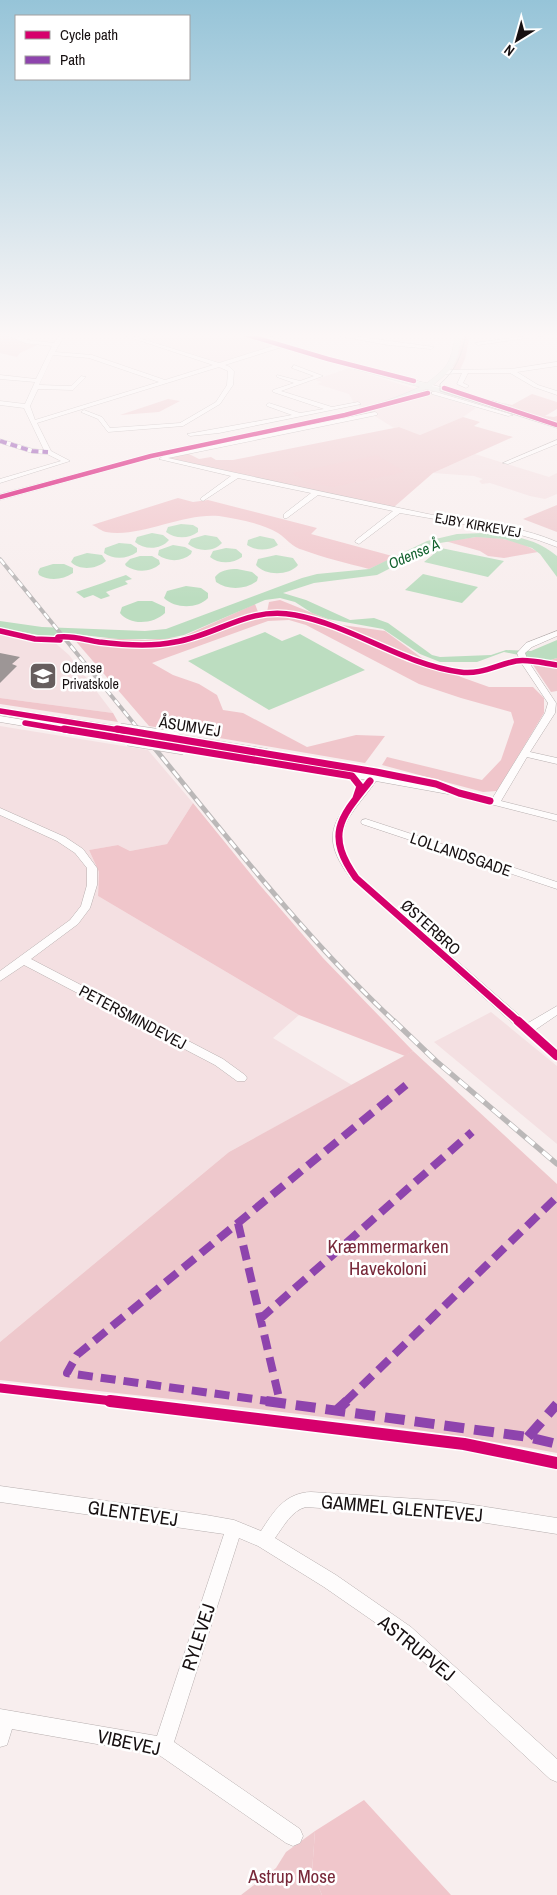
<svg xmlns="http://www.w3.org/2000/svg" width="557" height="1895" viewBox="0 0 557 1895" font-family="'Archivo Narrow',sans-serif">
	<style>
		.built { fill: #f4e0e2 }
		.green { fill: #eec8cc }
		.forest { fill: #f0c6cb }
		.water { fill: #bcddc0 }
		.building { fill: #9d9696 }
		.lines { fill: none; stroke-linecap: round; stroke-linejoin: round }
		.minor-casing { stroke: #b7afaf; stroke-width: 1 }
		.major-casing { stroke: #d3cdce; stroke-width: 1 }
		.minor { fill: #fefcfc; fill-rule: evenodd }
		.major { fill: #e4e8e4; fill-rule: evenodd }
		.tram { stroke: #bbb8b8; stroke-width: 1 }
		.rail-far2-casing { stroke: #bbb8b8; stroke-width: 4 }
		.rail-far1-casing { stroke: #bbb8b8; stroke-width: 5 }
		.rail-casing { stroke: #bbb8b8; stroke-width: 5.5 }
		.rail-far2 { stroke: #fff; stroke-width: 2.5; stroke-dasharray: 7; stroke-linecap: butt }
		.rail-far1 { stroke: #fff; stroke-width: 3; stroke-dasharray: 9; stroke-linecap: butt }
		.rail { stroke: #fff; stroke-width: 4; stroke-dasharray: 11; stroke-linecap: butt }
		.minor-bridge-far1-casing { stroke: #b7afaf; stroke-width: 9; stroke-linecap: butt }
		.minor-bridge-casing { stroke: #b7afaf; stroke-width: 12; stroke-linecap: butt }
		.minor-bridge-far1 { stroke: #fefcfc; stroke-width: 8 }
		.minor-bridge { stroke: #fefcfc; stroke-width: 11 }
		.quiet-far2 { stroke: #8e44ad; stroke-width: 4; stroke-dasharray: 7 4; stroke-linecap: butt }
		.quiet-far1 { stroke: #8e44ad; stroke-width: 8; stroke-dasharray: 15 8; stroke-linecap: butt }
		.quiet { stroke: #8e44ad; stroke-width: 10; stroke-dasharray: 20 10; stroke-linecap: butt }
		.cycleway-far4-casing { stroke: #fff; stroke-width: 6 }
		.cycleway-far3-casing { stroke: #fff; stroke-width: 8 }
		.cycleway-far2-casing { stroke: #fff; stroke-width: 10 }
		.cycleway-far1-casing { stroke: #fff; stroke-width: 12 }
		.cycleway-casing { stroke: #fff; stroke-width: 15 }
		.cycleway-far4 { stroke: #d6006c; stroke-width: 4.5 }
		.cycleway-far3 { stroke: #d6006c; stroke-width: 5.5 }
		.cycleway-far2 { stroke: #d6006c; stroke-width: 7 }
		.cycleway-far1 { stroke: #d6006c; stroke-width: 9 }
		.cycleway { stroke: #d6006c; stroke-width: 12 }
		.labels { text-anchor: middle; stroke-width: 5; stroke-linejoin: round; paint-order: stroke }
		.far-street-label { font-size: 14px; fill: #171011; stroke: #fff }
		.far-poi-label { font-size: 14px; fill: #171011; stroke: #fff; text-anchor: start }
		.far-water-label { font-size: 15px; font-style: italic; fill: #146330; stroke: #fff }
		.street-label { font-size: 16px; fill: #171011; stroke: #fff }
		.near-park-label { font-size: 19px; fill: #78293a; stroke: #fff }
		.near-street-label { font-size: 19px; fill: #171011; stroke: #fff }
	</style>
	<rect width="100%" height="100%" fill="#f8eeee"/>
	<path class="built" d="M129,334h106l39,11 -53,18z
		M349,368l127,40 -13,9 -43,18 -21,-8 -5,1 -40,-25 -5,-9 -32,-10 5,-2 -7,-2z
		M475,454l74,23 8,-4v21l-12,5 -15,-3 -40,-13 -8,1 -3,-3 4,-2 -9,-3 -41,-3z
		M0,634l31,6 22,1 16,14 44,58 -113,-15z
		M0,726l148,24 45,53 -26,41 -37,7 -12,-6 -29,5 10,22 -1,24 201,119 -26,23 79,47 -123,67 -229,190z
		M491,1012l66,54v78l-123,-102z"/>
	<path class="green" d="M0,334l19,7 18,4 -17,8 -3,4 -17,-4z
		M463,334h7l-5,25 -5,11h-8l6,-13z
		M532,394l25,8v7l-12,7 9,1 3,-1v8l-54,-21 9,2z
		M168,399l12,2 -21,11 -39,3z
		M463,417l17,5 -6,4 39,11 -80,36 -39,34 -225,-46 -1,-3 19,-5 12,6 12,-2 5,3h17l166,-33 21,8z
		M557,505v27l-34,-13z
		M527,656l21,5 9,-3v33l-6,1z
		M413,1051l144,133v269c-184,-34 -371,-52 -557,-73v-38l229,-190z
		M315,1831l-3,41 10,23h-81l35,-27 10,-16z"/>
	<path class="forest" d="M377,455l28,17 -72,15 -25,-4 -16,-10z
		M178,498l15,4 15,-2 109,28 -6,6 85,23 -27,12c-22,-6 -45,-11 -66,-19 -11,-3 -16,-11 -25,-17 -17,-10 -40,-14 -59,-17 -38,-3 -78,22 -113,16 -5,-1 -9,-5 -14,-7z
		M476,537c21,0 43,3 62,15l-34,6 -16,-2 -8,-5 -35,-10z
		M280,600l62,25 43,6 37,27 39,19 28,10h44l11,11v15l-47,78 -14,1 -101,-27 5,-8 95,23 19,-20 13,-38 -3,-10 -50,-14 -42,-14 -113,-59 -17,-5 -21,1 -116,42 21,12 26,9 18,11 6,15 20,3 64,34 49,-12 29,1 -20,27 -216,-37 -76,-88c38,10 85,14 123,1 24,-8 45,-19 70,-22l3,-15z
		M255,604l3,8c-25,5 -44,18 -68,26 -29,11 -80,6 -110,-1l65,3 37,-3z
		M0,698l113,15 5,9 -118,-18z
		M193,803l65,80 65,75 90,93 -8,5 -106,-41 -201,-119 1,-24 -10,-22 29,-5 12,6 37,-7z
		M364,1800l87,95h-129l-10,-23 3,-41z"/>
	<path class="water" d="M181,524l12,1 5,3v4c-9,7 -23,7 -32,0l2,-5z
		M152,533l11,2 6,5c-8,10 -25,10 -34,2l2,-5z
		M484,533c27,2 52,5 73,23v21l-17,-23 -8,-6 -28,-9 -28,-2 -36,6 -63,32 -63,8 -31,10 23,7 44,20 24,-2 14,5 44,32 8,2 51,-2 15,-5 25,1 26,-11v18l-10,3 -43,-9 -27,10h-37l-20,-8 -37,-25 -55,-10 -16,-6 -17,-11 -15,-4 -15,2 -81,35 -19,4h-47l-45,-5 -16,2 -19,-1 -38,-7v-7l42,6 103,4 21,-2 136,-51 15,-4 52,-5 58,-28 30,-7z
		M205,535l12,2 5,6c-8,9 -24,9 -34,1l3,-5z
		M260,536l14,3 4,6c-10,6 -22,6 -31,0l1,-5z
		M119,543l12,1 6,4v4c-9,7 -24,8 -33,1l1,-5z
		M173,545l12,2 7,4 -1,3c-9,8 -23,8 -33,1l1,-5z
		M226,548l10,1 6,5v3c-9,7 -24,7 -32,0l3,-6z
		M441,548l63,13 -16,16 -64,-15z
		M87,553l15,2 4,6c-9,8 -26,10 -35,1l3,-5z
		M276,555l17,3 5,7c-9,11 -33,11 -42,0l2,-6z
		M140,556h12l7,4 1,4c-9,8 -23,9 -34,2l-1,-2 5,-5z
		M53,564h11l9,4v5c-10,7 -24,8 -34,2l-1,-3 2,-4z
		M237,569l15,3 6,5 -1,4c-12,9 -30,9 -41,1l-1,-5c5,-7 14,-8 22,-8z
		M423,574l55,13 -16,16 -57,-13z
		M126,575l6,4 -7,2 3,3 -22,8 4,4 -9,3 -8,-4 -9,3 -8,-6z
		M186,586l15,2 7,5v5c-10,11 -33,11 -44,0l3,-7z
		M138,601h14l13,6v6c-11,11 -35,13 -45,0l2,-6z
		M265,632l17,9 18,-7 65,36 -96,40 -81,-49z"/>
	<path class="building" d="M0,653l20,4 -8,7 5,2 -17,17z"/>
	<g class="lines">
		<g class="minor-casing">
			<path id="minor" d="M4,334h6l18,6 26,3 7,-9h4l-10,18 37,3 73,25 48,-15 -93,-31h6l93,29 57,-18 -34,-11 22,4 22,-4 -16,6 112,33 -5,1 -95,-27 -57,18 5,2 4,4 -1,14 -13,19 -37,22 -75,6 -10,-13 -17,-7 3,-2 18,7 8,11 70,-5 36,-21 11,-17 1,-14 -9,-4 -182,56 14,28 19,10 -70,22v-4l61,-18 -14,-7 -15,-1 -32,-10v-4l33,10 11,1 -20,-42 -24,-3v-4l25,3 10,-22 -35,-3v-4l36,4 16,-33 -27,-3zM53,355l36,3 70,24 -124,38 -5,-14 8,-17 35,1 13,-13 -5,-1 -10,10 -32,-1z
				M329,334h10l95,13 -3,2 -43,-4z
				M542,334h12l-76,11 -3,-2z
				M557,362v4l-40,6 21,13 19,6v4l-23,-8 -24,-14h-42l-5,10 6,3 -3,2 -9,-4 5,-11 -16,1 -3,-2 3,-2 65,-1z
				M294,365l29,11 -42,15 51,16 26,-5 3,2 -142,29 -29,3 -3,-2 105,-19 -25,-9 -1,-1 3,-2 31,10 24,-4 -51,-17v-2l21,-7 -17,-6v-2l23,6 14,-5 -22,-8z
				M394,375l81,21 1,1 -3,2 -81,-21v-2z
				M432,392h4l77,23 -5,1 -76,-22z
				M493,401l64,22v4l-66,-23 -1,-1z
				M375,412l2,1v2l-209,43c86,19 173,38 260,56 43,9 88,10 129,28v5l-19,-7 -28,-8 -110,-19 -41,31 -4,-2 1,-2 37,-29 -75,-16 -31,23h-3v-4l27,-21 -73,-15 -35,23 -3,-2 1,-1 30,-22 -72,-17 6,-4z
				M557,440v4l-49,20 -5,-1z
				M557,631v5l-25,11 -7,6 3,8 28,42 -1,10 -25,39 27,6v6l-30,-7 -26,44 56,14v6l-98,-25 -83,-15c-26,37 -51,50 -16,95l168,147 29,-17v9l-22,15 22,19v11l-4,-1 -201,-179c-36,-47 -16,-61 15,-100l-183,-28 -5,-3 5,-3 186,28 3,-4 3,-1 5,3 -2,4 80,14 33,9 53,-86 3,-10 -28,-42 -3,-8 9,-10z
				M0,708l117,18 5,3 -5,3 -117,-18z
				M0,716l128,21 5,3 -5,3 -128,-21z
				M174,734l93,15 5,3 -5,3 -96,-16 -2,-2z
				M0,808l65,29 18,12 14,19v17l-7,23 -12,16 -47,35 192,100 22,16 2,3 -2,3h-8l-22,-16 -191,-100 -24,16v-10l70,-51 11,-14 6,-21v-17l-12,-15 -18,-12 -57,-26z
				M366,819l191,63v7l-195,-65 -1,-2 1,-2z
				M0,1486l206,29 28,5 27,11c13,-20 24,-38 50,-39l137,9 109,17v16l-109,-17 -142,-10c-14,3 -23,20 -31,31l61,37 75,52 146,132v23l-7,-3 -151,-140 -75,-52 -66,-41 -19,-8 -65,204 126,87 3,7 -3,7 -7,3 -7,-3 -127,-88 -147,-26 -5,16 -7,2v-38l157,27 67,-202 -224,-32z"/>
		</g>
		<g class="major-casing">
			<path id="major" d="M456,334h6c-6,32 -5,31 -30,52l76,19v4l-82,-20 -23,12 -55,16 -196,41 -152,42v-6c69,-18 137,-37 207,-52 70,-15 147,-24 213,-55l-66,-18 4,-2 54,14 15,2c24,-18 23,-21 29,-49z"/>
		</g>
		<use href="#minor" class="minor"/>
		<use href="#major" class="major"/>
		<path class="tram" d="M466,334c-4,21 -10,36 -26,50v7l117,37"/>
		<g class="rail-far2-casing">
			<path id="rail-far2" d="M0,559l140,172"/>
		</g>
		<g class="rail-far1-casing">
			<path id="rail-far1" d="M139,729c82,100 162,205 256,293"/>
		</g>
		<g class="rail-casing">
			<path id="rail" d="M394,1021l42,40 121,103"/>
		</g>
		<use href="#rail-far2" class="rail-far2"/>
		<use href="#rail-far1" class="rail-far1"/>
		<use href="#rail" class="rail"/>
		<g class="minor-bridge-far1-casing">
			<path id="minor-bridge-far1" d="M117,729l12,2"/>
		</g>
		<g class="minor-bridge-casing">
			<path id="minor-bridge" d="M120,729l54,8
				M128,740l56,9"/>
		</g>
		<use href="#minor-bridge-far1" class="minor-bridge-far1"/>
		<use href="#minor-bridge" class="minor-bridge"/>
		<path class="quiet-far2" d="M0,441l32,10 16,1"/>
		<path class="quiet-far1" d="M238,1223l42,179
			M260,1319l212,-187
			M275,1402l-208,-29 10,-18 329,-270
			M345,1402l212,-205"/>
		<path class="quiet" d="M266,1401l262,36 29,7
			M279,1401l1,2
			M336,1411l11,-10
			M528,1437l29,-33"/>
		<g class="cycleway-far4-casing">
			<path id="cycleway-far4" d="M244,334l84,25 86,22
				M444,388l113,37
				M0,497l151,-41 194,-41 83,-22"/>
		</g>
		<g class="cycleway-far3-casing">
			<path id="cycleway-far3" d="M0,631l35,8 25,1 -2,-3c15,-2 27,3 41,5 25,3 52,5 76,0 43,-7 73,-36 120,-27 58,11 107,49 165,57 21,3 36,-7 56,-11 13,-2 27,2 41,4
				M0,711l125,20
				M25,723l47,8"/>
		</g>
		<g class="cycleway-far2-casing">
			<path id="cycleway-far2" d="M64,729l288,47 8,10 -4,12
				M117,729l259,43 60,12 23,9 31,8
				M370,781c-30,37 -45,53 -14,97l163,144"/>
		</g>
		<g class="cycleway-far1-casing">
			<path id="cycleway-far1" d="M518,1021l39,35
				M0,1388l121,14"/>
		</g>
		<g class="cycleway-casing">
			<path id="cycleway" d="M110,1401l354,43 93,19"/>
		</g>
		<use href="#cycleway-far4" class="cycleway-far4"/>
		<use href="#cycleway-far3" class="cycleway-far3"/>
		<use href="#cycleway-far2" class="cycleway-far2"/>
		<use href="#cycleway-far1" class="cycleway-far1"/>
		<use href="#cycleway" class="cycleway"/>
	</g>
	<linearGradient id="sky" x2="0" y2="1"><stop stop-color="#96c4d8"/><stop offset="0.56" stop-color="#fcf7f7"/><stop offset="1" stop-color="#fcf7f7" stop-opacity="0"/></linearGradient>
	<rect width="557" height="599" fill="url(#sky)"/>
	<defs>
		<g id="school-square" transform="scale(1.4375)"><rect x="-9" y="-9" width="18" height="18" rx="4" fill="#665e5e" stroke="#fff"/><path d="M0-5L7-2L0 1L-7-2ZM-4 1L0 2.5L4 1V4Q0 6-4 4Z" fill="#fff"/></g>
	</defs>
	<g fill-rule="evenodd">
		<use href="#school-square" x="43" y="676"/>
	</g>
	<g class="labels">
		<g class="far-street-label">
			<text transform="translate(478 525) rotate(10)" y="5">EJBY KIRKEVEJ</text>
		</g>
		<g class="far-poi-label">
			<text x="62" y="673">Odense<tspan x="62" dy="16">Privatskole</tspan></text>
		</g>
		<g class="far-water-label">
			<text transform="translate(414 554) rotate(-23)" y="5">Odense Å</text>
		</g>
		<g class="street-label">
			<text transform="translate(190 726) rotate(9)" y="6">ÅSUMVEJ</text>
			<text transform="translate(461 854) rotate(19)" y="6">LOLLANDSGADE</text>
			<text transform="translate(431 927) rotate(42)" y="6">ØSTERBRO</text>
			<text transform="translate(133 1017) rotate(28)" y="6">PETERSMINDEVEJ</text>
		</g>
		<g class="near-park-label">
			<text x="388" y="1253">Kræmmermarken<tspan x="388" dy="22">Havekoloni</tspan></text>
			<text x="292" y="1883">Astrup Mose</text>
		</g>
		<g class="near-street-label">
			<text transform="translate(402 1508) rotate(5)" y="7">GAMMEL GLENTEVEJ</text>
			<text transform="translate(133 1513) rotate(8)" y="7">GLENTEVEJ</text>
			<text transform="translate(198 1637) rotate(-72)" y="7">RYLEVEJ</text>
			<text transform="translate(417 1648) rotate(39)" y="7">ASTRUPVEJ</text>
			<text transform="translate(129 1742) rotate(12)" y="7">VIBEVEJ</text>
		</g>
	</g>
	<rect x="15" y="15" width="175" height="65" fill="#ffffff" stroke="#a29fa0"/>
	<rect x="25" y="31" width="25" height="8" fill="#d6006c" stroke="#a29fa0"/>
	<text x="60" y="40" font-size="15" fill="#171011">Cycle path</text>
	<rect x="25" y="56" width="25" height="8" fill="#8e44ad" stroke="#a29fa0"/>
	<text x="60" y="65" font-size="15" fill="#171011">Path</text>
	<g transform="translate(517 40) rotate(217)" stroke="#ffffff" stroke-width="4" paint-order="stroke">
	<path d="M0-4L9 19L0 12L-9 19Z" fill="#171011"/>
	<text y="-8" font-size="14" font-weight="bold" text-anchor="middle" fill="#171011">N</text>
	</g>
</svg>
